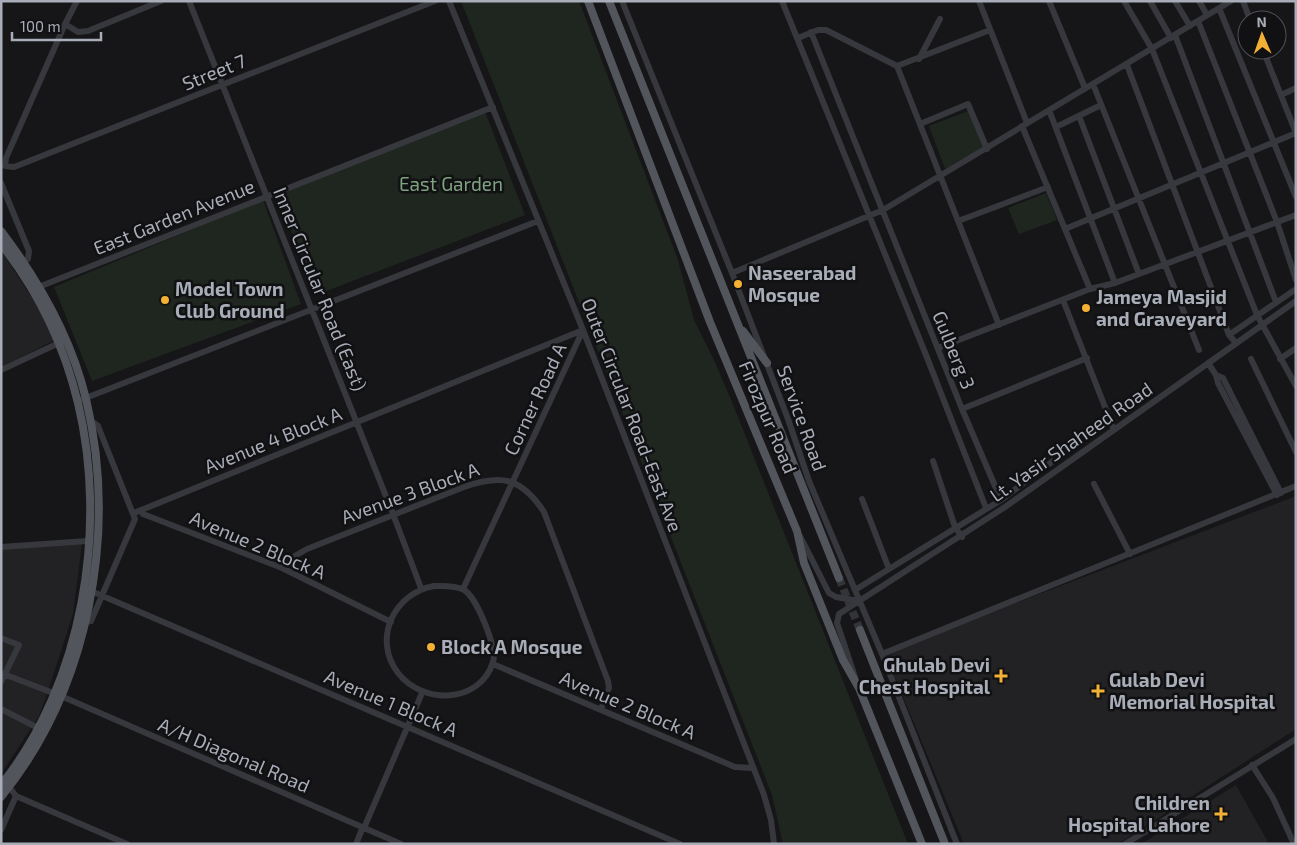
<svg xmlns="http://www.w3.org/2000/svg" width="1297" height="845" viewBox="0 0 1297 845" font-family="'Exo 2',sans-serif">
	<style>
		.built { fill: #222225 }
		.green { fill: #1e261f }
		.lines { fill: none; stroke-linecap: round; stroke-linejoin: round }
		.major-tunnel { stroke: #333438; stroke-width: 8; stroke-dasharray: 8 4; stroke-linecap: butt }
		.minor { stroke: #37383d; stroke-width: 6 }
		.major { stroke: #53555c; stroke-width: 8 }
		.poi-dot { fill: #f2b134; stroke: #111113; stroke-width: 2 }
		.labels { text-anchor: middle; stroke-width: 5; stroke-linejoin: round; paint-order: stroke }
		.street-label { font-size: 19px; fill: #a8adb8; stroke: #111113 }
		.park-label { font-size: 19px; fill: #7fa381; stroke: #111113 }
		.poi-label { font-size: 19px; font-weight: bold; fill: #a8adb8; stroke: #111113; text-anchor: start }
	</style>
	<rect width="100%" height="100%" fill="#161618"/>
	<path class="built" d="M1,250l42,65 12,25 -54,27z
		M1296,496v233l-178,115h-154l-79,-191z
		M82,544l-9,70 -24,74 -10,28 -38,58v-225z
		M1236,785l33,59h-128z"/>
	<path class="green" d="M461,1h118l99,259 16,60 20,40 18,42 176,442h-125l-11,-49z
		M484,109l41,106 -209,80 -38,-99z
		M968,111l16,35 -39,23 -16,-43z
		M1046,193l11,27 -38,14 -11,-26z
		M263,200l38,104 -209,77 -38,-94z"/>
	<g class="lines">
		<path class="major-tunnel" d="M839,578l21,52"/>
		<path class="minor" d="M189,1l204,513 28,74
			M449,1l134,329 181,465 7,25 3,24
			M622,1l110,272 56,146 21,62 73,173 75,190
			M782,1l144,354 60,153
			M979,1l48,122
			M1049,1l36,87
			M1124,1l28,48 105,266 39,71
			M1150,1l21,37
			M1175,1l15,25
			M1199,1l8,14
			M1243,1l7,19
			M1219,8l77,189
			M1198,21l79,201 19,58
			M65,24l13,8 10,-1 73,-30
			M811,32l151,377 39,91
			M1175,35l101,267
			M798,38l20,-8h8l71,36 102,259
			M1263,50l33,83
			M919,59l21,-40
			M1127,65l102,270 7,8
			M897,66l93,-36
			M1093,84l106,266
			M1281,95l15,-7
			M1049,110l66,173
			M1079,116l60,158
			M920,124l48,-20 19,45
			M1022,126l68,163
			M1056,127l45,-22
			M5,166l9,1 421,-166
			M5,166l1,-8 59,-134 12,-23
			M1,183l28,68 -1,8 -4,2
			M958,221l90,-34
			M1065,229l231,-96
			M732,273l151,-63 348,-209
			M36,288l457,-181
			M1063,300l51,130
			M1229,335l67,-46
			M938,348l152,-59 25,-6 181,-68
			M1251,359l45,93
			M1280,359l16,-11
			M1208,363l8,12 2,8 59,112
			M1,370l58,-27
			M1216,375l7,3 58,115
			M78,401l460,-180
			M962,409l125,-51
			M933,461l22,66 7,10
			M1094,484l36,70
			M862,499l27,70
			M141,511l2,3 139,54 109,54
			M134,513l449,-183
			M800,536l29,57 7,4 23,4
			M1,547l87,-6
			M282,568l11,-11 14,-8 157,-62c37,-13 57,-10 80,25l64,169 1,7 -8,21
			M434,586c9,0 21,-1 30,4 12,6 34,59 29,72 -13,42 -70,43 -95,11 -26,-34 -4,-80 36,-87z
			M463,589l120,-259
			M855,590l146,-90 108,-81
			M91,591l589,253
			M82,623l9,-2 44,-102 -37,-93 -4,-3h-4
			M1,638l18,7 -18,37
			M882,654l414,-168
			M493,664l242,103 17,1
			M1,673l60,23 340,148
			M855,677l-18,-54 2,-9 166,-107 291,-206
			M1,709l37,19
			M1252,765l21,33 21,46
			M7,784l9,12 111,48
			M364,828l58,-135
			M1,830l15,-34
			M356,844l7,-17
			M1125,844l171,-105"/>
		<path class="major" d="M588,1l122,321 87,209 7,32 39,97 16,28 63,156
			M609,1l230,577
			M1,231c38,50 70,106 85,168 32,134 3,290 -85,398
			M1,244c37,47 63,101 77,159 30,125 5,280 -77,382
			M743,331l24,32
			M860,630l85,214"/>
	</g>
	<g class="poi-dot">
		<circle cx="738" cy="284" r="5"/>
		<circle cx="165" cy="300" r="5"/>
		<circle cx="1086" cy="308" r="5"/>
		<circle cx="431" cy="647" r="5"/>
		<path d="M998.5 668.5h5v5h5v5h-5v5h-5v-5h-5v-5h5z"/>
		<path d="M1095.5 683.5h5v5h5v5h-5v5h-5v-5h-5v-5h5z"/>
		<path d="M1218.5 806.5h5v5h5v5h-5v5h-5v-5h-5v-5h5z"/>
	</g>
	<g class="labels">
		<g class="street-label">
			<text transform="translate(214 72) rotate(-22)" y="7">Street 7</text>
			<text transform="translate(174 217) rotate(-22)" y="7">East Garden Avenue</text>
			<text transform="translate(320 289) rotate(68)" y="7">Inner Circular Road (East)</text>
			<text transform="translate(954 350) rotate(68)" y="7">Gulberg 3</text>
			<text transform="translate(535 399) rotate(-65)" y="7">Corner Road A</text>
			<text transform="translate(632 415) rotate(69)" y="7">Outer Circular Road-East Ave</text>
			<text transform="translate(768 417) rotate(67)" y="7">Firozpur Road</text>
			<text transform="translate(802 418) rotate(70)" y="7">Service Road</text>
			<text transform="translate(273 440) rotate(-22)" y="7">Avenue 4 Block A</text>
			<text transform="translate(1071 442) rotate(-35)" y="7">Lt. Yasir Shaheed Road</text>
			<text transform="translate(410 493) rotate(-20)" y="7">Avenue 3 Block A</text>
			<text transform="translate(258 545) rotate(23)" y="7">Avenue 2 Block A</text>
			<text transform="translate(391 703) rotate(23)" y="7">Avenue 1 Block A</text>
			<text transform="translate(628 705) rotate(23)" y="7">Avenue 2 Block A</text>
			<text transform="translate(234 755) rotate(23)" y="7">A/H Diagonal Road</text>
		</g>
		<g class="park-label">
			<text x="451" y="191">East Garden</text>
		</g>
		<g class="poi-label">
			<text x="748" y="280">Naseerabad<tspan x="748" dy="22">Mosque</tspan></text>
			<text x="175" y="296">Model Town<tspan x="175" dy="22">Club Ground</tspan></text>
			<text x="1096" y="304">Jameya Masjid<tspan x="1096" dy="22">and Graveyard</tspan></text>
			<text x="441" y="654">Block A Mosque</text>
			<text x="990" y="672" text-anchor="end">Ghulab Devi<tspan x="990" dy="22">Chest Hospital</tspan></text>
			<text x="1109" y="687">Gulab Devi<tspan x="1109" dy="22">Memorial Hospital</tspan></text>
			<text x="1210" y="810" text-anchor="end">Children<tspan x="1210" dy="22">Hospital Lahore</tspan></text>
		</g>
	</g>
	<rect width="1297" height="845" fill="none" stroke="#a8adb8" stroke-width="5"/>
	<g transform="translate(1262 35) rotate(358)"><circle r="24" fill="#111113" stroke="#4d4f55"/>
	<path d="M0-4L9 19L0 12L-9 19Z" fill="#f2b134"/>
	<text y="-8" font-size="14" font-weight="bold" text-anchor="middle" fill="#a8adb8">N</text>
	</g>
	<path d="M12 32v8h89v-8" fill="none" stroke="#a8adb8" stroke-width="2.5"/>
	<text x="20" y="32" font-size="15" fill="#a8adb8" stroke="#111113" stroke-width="4" paint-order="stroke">100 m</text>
</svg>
